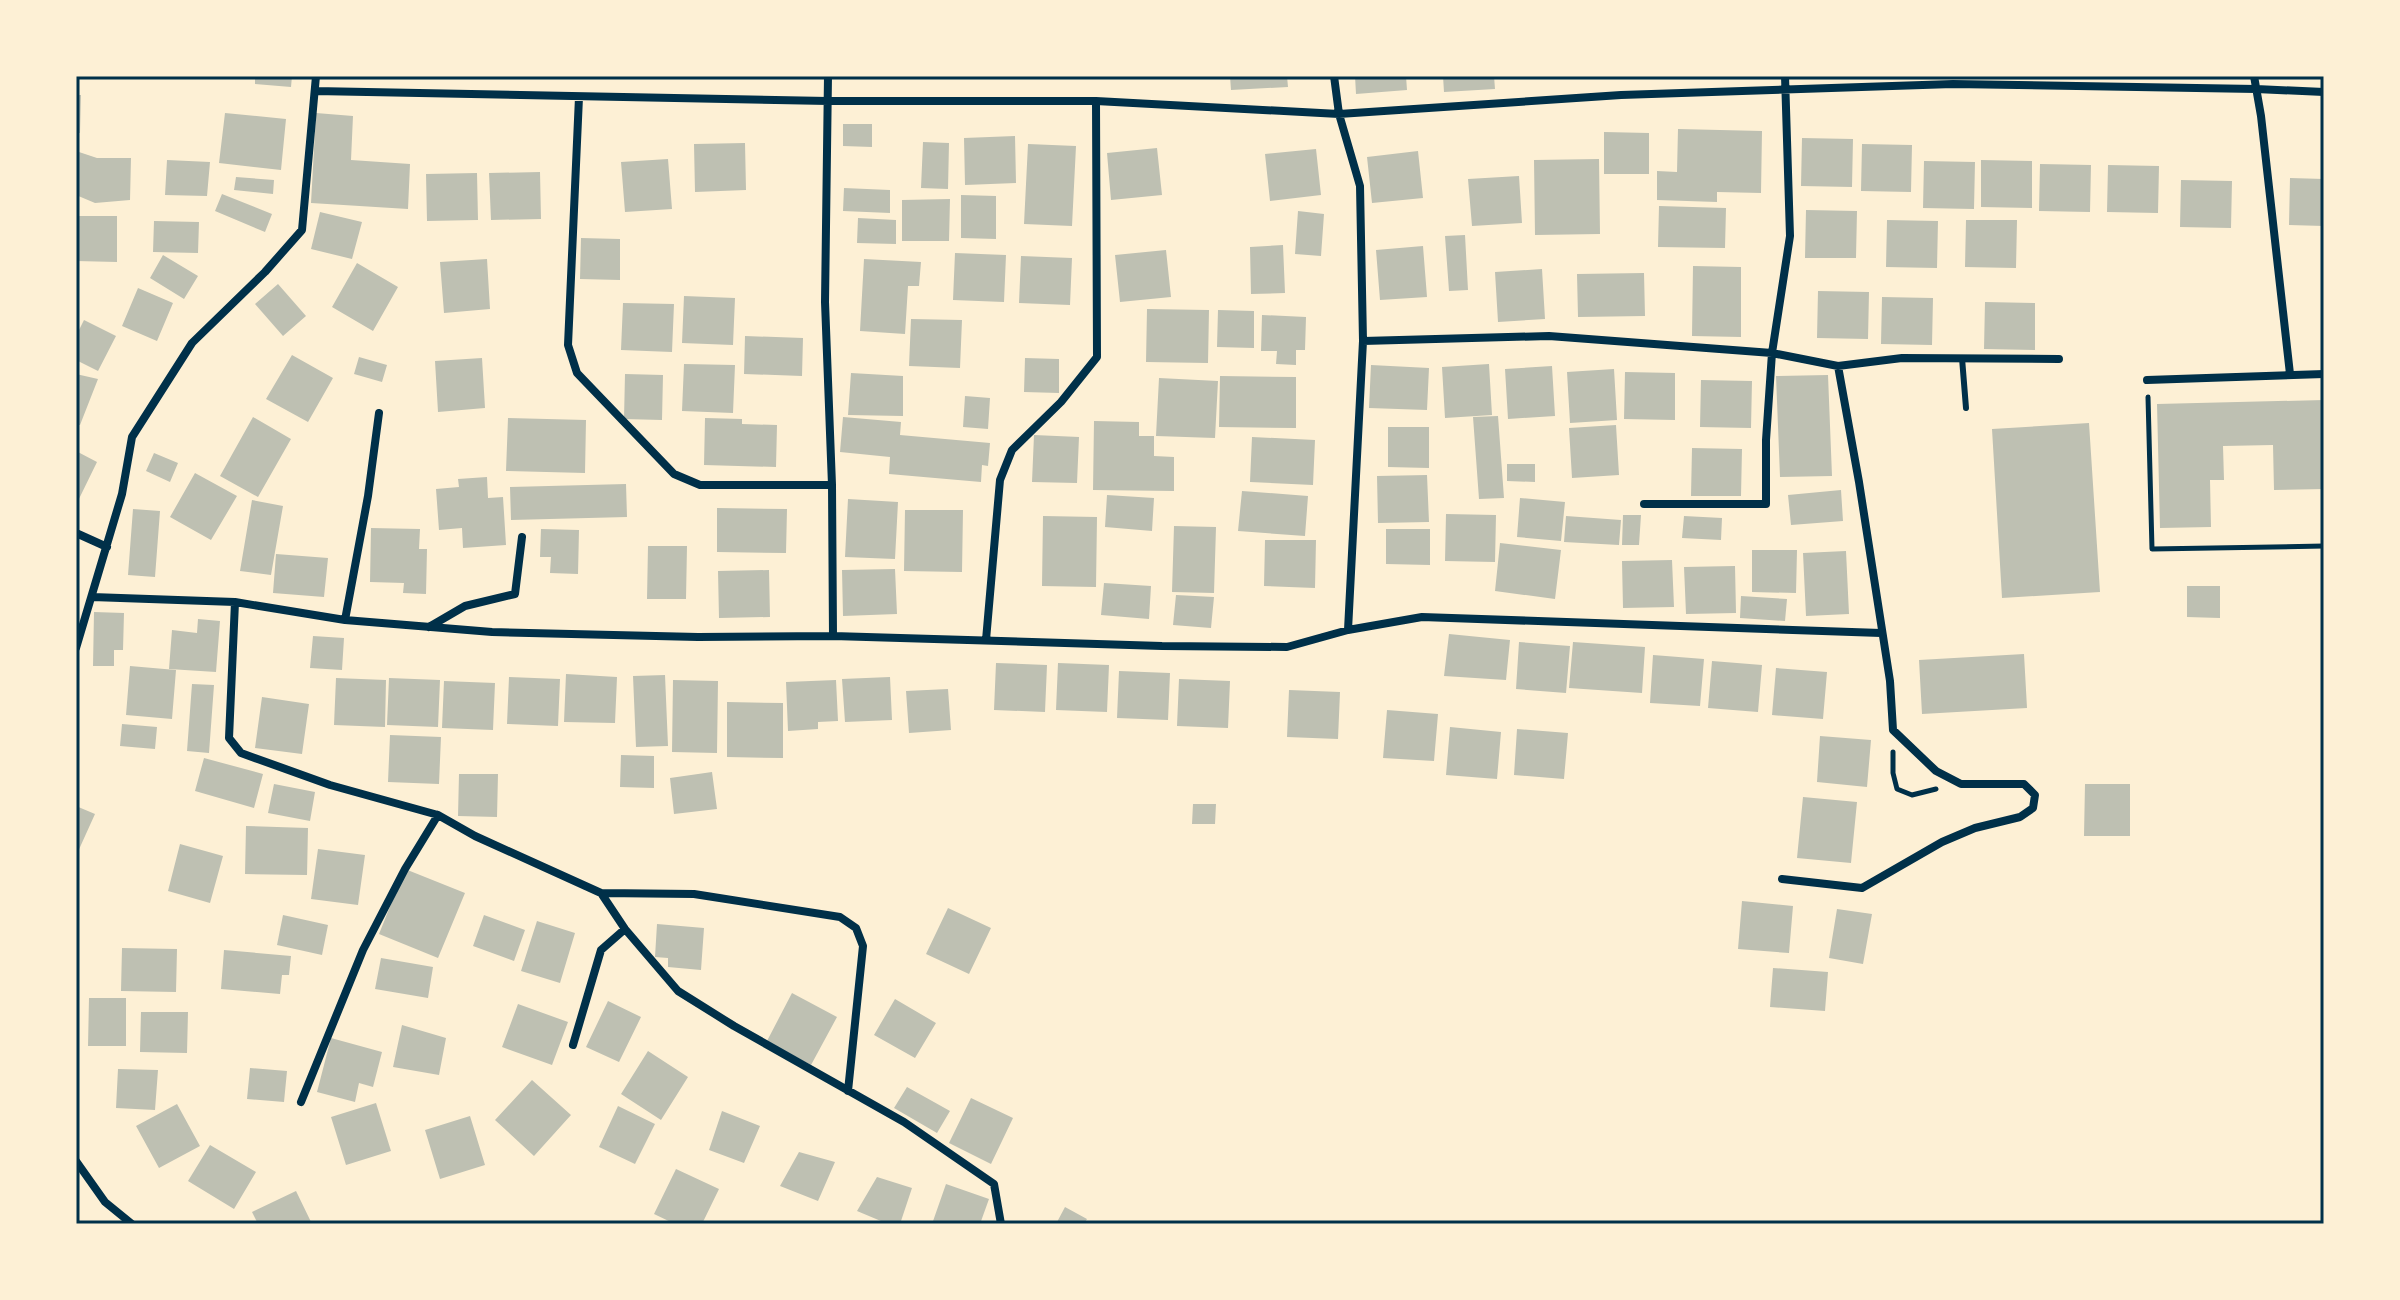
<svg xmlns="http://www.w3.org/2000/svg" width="2400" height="1300" viewBox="0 0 2400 1300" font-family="'PT Sans',sans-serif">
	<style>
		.building { fill: #bec0b2 }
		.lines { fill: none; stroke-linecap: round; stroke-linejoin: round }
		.path { stroke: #003049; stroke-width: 5 }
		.service { stroke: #003049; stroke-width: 6 }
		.minor { stroke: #003049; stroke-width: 8 }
		.neatline { fill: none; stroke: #003049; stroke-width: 3 }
	</style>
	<rect width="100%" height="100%" fill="#fdf0d5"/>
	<path class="building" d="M255,76h37l-1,11 -36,-3z
		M1230,76h57l1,11 -57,3z
		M1355,76h51l1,14 -51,4z
		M1443,76h51l1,13 -51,3z
		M76,95h5l-1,38h-4z
		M225,113l61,6 -5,51 -62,-7z
		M316,113l37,3 -2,44 59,4 -2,45 -97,-6z
		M843,124h29v23l-29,-1z
		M1678,129l84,2 -1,62 -44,-1v10l-60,-2v-29l20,1z
		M1604,132l45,1v41h-45z
		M1015,136l1,47 -51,2 -1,-47z
		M1802,138l51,1 -1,48 -51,-1z
		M923,142l26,1 -1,46 -27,-1z
		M745,143l1,47 -51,2 -1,-48z
		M1028,144l48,2 -4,80 -48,-2z
		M1862,144l50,1 -1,47 -50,-1z
		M1157,148l5,47 -51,5 -4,-47z
		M1316,149l5,46 -51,6 -5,-47z
		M76,151l21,7h34l-1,42 -35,3 -19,-8z
		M1418,151l5,47 -51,5 -5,-46z
		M668,159l4,50 -47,3 -4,-50z
		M1599,159l1,75 -65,1 -1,-75z
		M167,160l43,2 -3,34 -42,-1z
		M1981,160l51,1v47l-51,-1z
		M1924,161l51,1 -1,47 -51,-1z
		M2040,164l51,1 -1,47 -51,-1z
		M2108,165l51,1 -1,47 -51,-1z
		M540,172l1,47 -50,1 -2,-47z
		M477,173l1,47 -51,1 -1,-47z
		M1519,176l3,47 -50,3 -4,-47z
		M236,177l38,3 -1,14 -39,-4z
		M2290,178l34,1v47l-35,-1z
		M2181,180l51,1 -1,47 -51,-1z
		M844,188l46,2v23l-47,-2z
		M222,194l50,20 -7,18 -50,-21z
		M961,195l35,1v43l-35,-1z
		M950,199l-1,42h-47v-41z
		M1659,206l67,2 -1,40 -67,-1z
		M1806,210l51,1 -1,47h-51z
		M1298,211l26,3 -3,42 -26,-2z
		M320,212l42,10 -10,37 -41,-10z
		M76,216h41v46l-41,-1z
		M858,218l38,2v24l-39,-1z
		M1887,220l51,1 -1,47 -51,-1z
		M1966,220h51l-1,48 -51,-1z
		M154,221l45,1 -1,31 -45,-1z
		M1465,235l3,55 -19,1 -4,-55z
		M581,238l39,1v41l-40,-1z
		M1283,245l2,48 -34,1 -1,-47z
		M1423,246l4,51 -47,3 -4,-50z
		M1166,250l5,47 -51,5 -5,-47z
		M955,253l51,2 -2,47 -51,-2z
		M163,255l35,21 -14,23 -34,-21z
		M1021,256l51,2 -2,47 -51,-2z
		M487,259l3,50 -46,4 -4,-51z
		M864,259l57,3 -2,24h-11l-3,48 -45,-3z
		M357,263l41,24 -25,44 -41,-24z
		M1693,266l48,1v70l-49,-1z
		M1542,269l3,50 -47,3 -3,-50z
		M1644,273l1,43 -67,1 -1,-43z
		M278,284l28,32 -23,20 -28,-32z
		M138,288l35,15 -16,38 -35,-15z
		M1818,291l51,1 -1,47 -51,-1z
		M684,296l51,2 -2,47 -51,-2z
		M1882,297l51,1 -1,47 -51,-1z
		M1985,302l50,1v47l-51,-1z
		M623,303l51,1 -2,48 -51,-2z
		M1147,309l62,1 -1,53 -62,-1z
		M1218,310l36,1v37l-37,-1z
		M1262,315l44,2 -1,33h-9v15l-20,-1 1,-13h-16z
		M911,319l51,1 -2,48 -51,-2z
		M84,320l32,16 -18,35 -22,-11v-24z
		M745,336l58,2 -1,38 -58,-2z
		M292,355l41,23 -25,44 -42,-23z
		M359,357l28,8 -5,17 -28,-8z
		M482,358l3,50 -47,4 -3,-51z
		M1025,358l34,1v34l-35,-1z
		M684,364l51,1 -2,48 -51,-2z
		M1489,364l3,51 -47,3 -3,-51z
		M1371,365l58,3 -2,42 -58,-2z
		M1552,366l3,50 -47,3 -3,-50z
		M1614,369l3,51 -47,3 -3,-51z
		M1625,372l50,1v47l-51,-1z
		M851,373l52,3v40l-55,-1z
		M76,374l22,5 -18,46h-4z
		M625,374l38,1 -1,45 -38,-1z
		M1828,375l4,101 -52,1 -4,-101z
		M1220,376l76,1v51l-77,-1z
		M1159,378l59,3 -3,57 -59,-2z
		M1701,380l51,1 -1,47 -51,-1z
		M965,396l25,2 -2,31 -25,-2z
		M2324,400v89l-50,1 -1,-45 -50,1 1,34h-14l1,47 -51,1 -3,-124z
		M1498,416l6,82 -25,1 -6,-82z
		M253,417l38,22 -33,58 -38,-21z
		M843,417l58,5 -1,13 90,8 -2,23 -6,-1 -1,17 -92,-8 1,-17 -50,-5z
		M508,418l78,2 -1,53 -79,-2z
		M705,418l37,1v5l35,1 -1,42 -72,-2z
		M1094,421l45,1v14h15v20l20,1v34l-81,-1z
		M2089,423l11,169 -98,6 -10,-169z
		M1616,425l3,50 -47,3 -3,-50z
		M1388,427h41v41l-41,-1z
		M1034,435l45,2 -2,46 -45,-1z
		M1252,437l63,3 -2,45 -63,-3z
		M1692,448l50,1 -1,47h-50z
		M76,451l21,11 -21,43z
		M154,453l24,10 -8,19 -24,-11z
		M1507,464h28v18l-28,-1z
		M195,473l42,23 -26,44 -41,-23z
		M1427,475l2,47 -51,1 -1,-47z
		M487,477l1,21 15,-1 3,48 -43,3 -1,-20 -23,2 -3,-41 23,-2 -1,-8z
		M626,484l1,33 -116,3 -1,-33z
		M1841,490l2,31 -52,4 -3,-30z
		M1242,491l66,5 -3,40 -67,-5z
		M1107,495l47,3 -2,33 -47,-4z
		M1520,498l45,4 -4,39 -44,-4z
		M848,499l50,3 -3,57 -50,-2z
		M252,500l31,6 -12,69 -31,-4z
		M717,508l70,1 -1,44 -69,-1z
		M133,509l27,2 -5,66 -27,-2z
		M905,510h58l-1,62 -58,-1z
		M1446,514l50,1 -1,47 -50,-1z
		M1623,515h18l-2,30h-17z
		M1043,516l54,1 -1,70 -54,-1z
		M1566,516l55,4 -2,25 -55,-3z
		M1684,516l38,2 -1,22 -39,-2z
		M1174,526l42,1 -2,66 -42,-1z
		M371,528l49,1 -1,20h8l-1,45 -23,-1 1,-10 -34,-1z
		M541,529l38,1 -1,44 -28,-1 1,-16h-11z
		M1386,529h44v36l-44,-1z
		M1265,540h51l-1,48 -51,-2z
		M1500,543l61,7 -6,49 -60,-8z
		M648,546h39l-1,53h-39z
		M1752,550h45l-1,43 -44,-1z
		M1846,551l3,63 -43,2 -3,-63z
		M276,554l52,4 -4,39 -51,-4z
		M1672,560l2,47 -51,1 -1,-47z
		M1735,566l1,47 -50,1 -2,-47z
		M895,569l2,45 -54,2 -1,-46z
		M769,570l1,47 -51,1 -1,-47z
		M1104,583l47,3 -2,33 -48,-4z
		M2187,586h33v32l-33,-1z
		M1176,595l38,2 -3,31 -38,-3z
		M1741,596l46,3 -2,22 -45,-3z
		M94,612l30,1 -1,37h-9v16h-21z
		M198,619l22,2 -4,51 -47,-3 3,-39 25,3z
		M1449,634l61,6 -4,40 -62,-4z
		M313,636l31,2 -2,32 -32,-2z
		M1519,642l51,4 -4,47 -50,-4z
		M1573,642l72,5 -3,46 -73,-5z
		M2024,654l3,54 -105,6 -3,-54z
		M1653,655l51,4 -4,47 -50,-3z
		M1712,661l50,4 -4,47 -50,-4z
		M996,663l51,2 -2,47 -51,-2z
		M1058,663l51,2 -2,47 -51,-2z
		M130,666l46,4 -4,49 -46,-4z
		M1776,668l51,4 -4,47 -51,-4z
		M1119,671l51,2 -2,47 -51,-2z
		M566,674l51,3 -2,46 -51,-1z
		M665,675l3,71 -32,1 -3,-71z
		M509,677l51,2 -2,47 -51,-2z
		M890,677l2,43 -47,2 -3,-43z
		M336,678l50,2 -1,47 -51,-2z
		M389,678l51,2 -2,47 -51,-2z
		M1179,679l51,2 -2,47 -51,-2z
		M673,680l45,1 -1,72 -45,-1z
		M836,680l2,41 -20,1v7l-30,2 -2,-49z
		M444,681l51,2 -2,47 -51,-2z
		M192,684l22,1 -5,68 -22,-2z
		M948,689l3,41 -42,3 -3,-42z
		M1289,690l51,2 -2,47 -51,-2z
		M262,697l47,7 -7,50 -47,-6z
		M727,702l56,1v55l-56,-1z
		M1387,710l51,4 -4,47 -51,-3z
		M122,724l35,3 -2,22 -35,-3z
		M1450,727l51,5 -4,47 -51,-4z
		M1517,729l51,4 -4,46 -50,-4z
		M390,735l51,2 -2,47 -51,-2z
		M1820,736l51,4 -4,47 -50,-5z
		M621,755l33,1v32l-34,-1z
		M204,758l59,16 -9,34 -59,-17z
		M712,772l5,37 -43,5 -4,-36z
		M459,774h39l-1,43 -39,-1z
		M274,784l41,8 -5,29 -42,-8z
		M2085,784h45v52h-46z
		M1803,797l54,5 -6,61 -54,-5z
		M1193,804h23l-1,20h-23z
		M76,806l19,8 -19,42z
		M246,826l62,2 -1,47 -62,-1z
		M180,844l43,12 -13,47 -42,-12z
		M318,849l47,6 -7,50 -47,-6z
		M405,869l60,24 -27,65 -59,-24z
		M1742,901l51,5 -4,47 -51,-4z
		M948,908l43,20 -22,46 -43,-20z
		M1837,909l35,5 -9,50 -34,-6z
		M283,915l45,10 -6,30 -45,-10z
		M484,915l41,15 -11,31 -41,-15z
		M537,921l38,12 -15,50 -39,-12z
		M657,924l47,4 -3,42 -33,-3v-9l-13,-1z
		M122,948l55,1 -1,43 -55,-1z
		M224,950l67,6 -2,19h-7l-2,19 -59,-5z
		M381,958l52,9 -5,31 -53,-9z
		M1773,968l55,4 -3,39 -55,-4z
		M792,993l45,24 -26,48 -44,-24z
		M89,998h37v48h-38z
		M895,999l41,24 -21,35 -41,-23z
		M608,1001l33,16 -22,45 -33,-15z
		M518,1004l50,18 -16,43 -50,-18z
		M141,1012h47l-1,41 -47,-1z
		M402,1025l44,13 -7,37 -46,-8z
		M331,1038l51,14 -9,35 -14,-4 -4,19 -38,-10z
		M648,1051l40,26 -27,43 -40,-26z
		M250,1068l37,3 -3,31 -37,-3z
		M118,1069l40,1 -3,40 -39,-2z
		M532,1080l39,35 -37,41 -39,-36z
		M907,1087l43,24 -13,22 -43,-25z
		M971,1098l42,20 -22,46 -42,-21z
		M376,1103l15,48 -45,14 -15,-48z
		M177,1104l23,42 -41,22 -23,-42z
		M618,1106l37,18 -20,40 -36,-17z
		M722,1111l38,15 -16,37 -35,-13z
		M470,1116l15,49 -45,14 -15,-49z
		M210,1145l46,27 -22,37 -46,-28z
		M799,1152l36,10 -17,39 -38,-15z
		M676,1169l43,20 -17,35h-27l-21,-10z
		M877,1177l35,11 -12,36h-12l-31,-13z
		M946,1184l43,15 -9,25h-48z
		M296,1191l16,33h-54l-6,-12z
		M1065,1207l22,12 -3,5h-28z"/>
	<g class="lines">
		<path class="path" d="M2148,397l4,152 172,-3
			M1893,752v21l4,16 15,6 24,-6"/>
		<path class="service" d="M1962,358l4,50"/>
		<path class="minor" d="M828,76l-3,226 7,183 1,151
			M1334,76l5,38 21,72 3,155 -15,289
			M2254,76l7,40 29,258
			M315,91l513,10h268l243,13 282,-19 332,-11 303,5 68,3
			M579,97l-11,248 9,28 97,101 26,11h132
			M1363,341l186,-5 223,17 66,13 64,-8 157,1
			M2147,380l177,-6
			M1644,504h122v-64l6,-87 18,-117 -5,-160
			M76,533l31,14
			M92,597l143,5 110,18 147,12 206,5 135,-1 329,10 125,1 61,-17 74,-13 459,16
			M235,602l-6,136 12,15 89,32 108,30 37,21 126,57 24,36 53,62 56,35 170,96 90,62 7,40
			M345,620l23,-124 11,-83
			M429,627l36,-21 50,-12 7,-57
			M986,640l14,-160 12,-30 49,-48 36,-45 -1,-256
			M76,648l46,-154 10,-57 60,-94 73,-71 37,-42 14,-154
			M1782,879l80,9 80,-46 33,-14 45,-11 13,-9 2,-13 -11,-11h-63l-25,-13 -43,-41 -3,-49 -31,-199 -21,-116
			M601,893l93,1 146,23 16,11 7,18 -15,145
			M573,1045l28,-95 24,-21
			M301,1102l62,-152 42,-81 33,-54
			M76,1161l29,41 27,22"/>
	</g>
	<rect width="2400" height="1300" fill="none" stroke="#fdf0d5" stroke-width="156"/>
	<rect x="78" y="78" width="2244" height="1144" class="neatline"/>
</svg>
